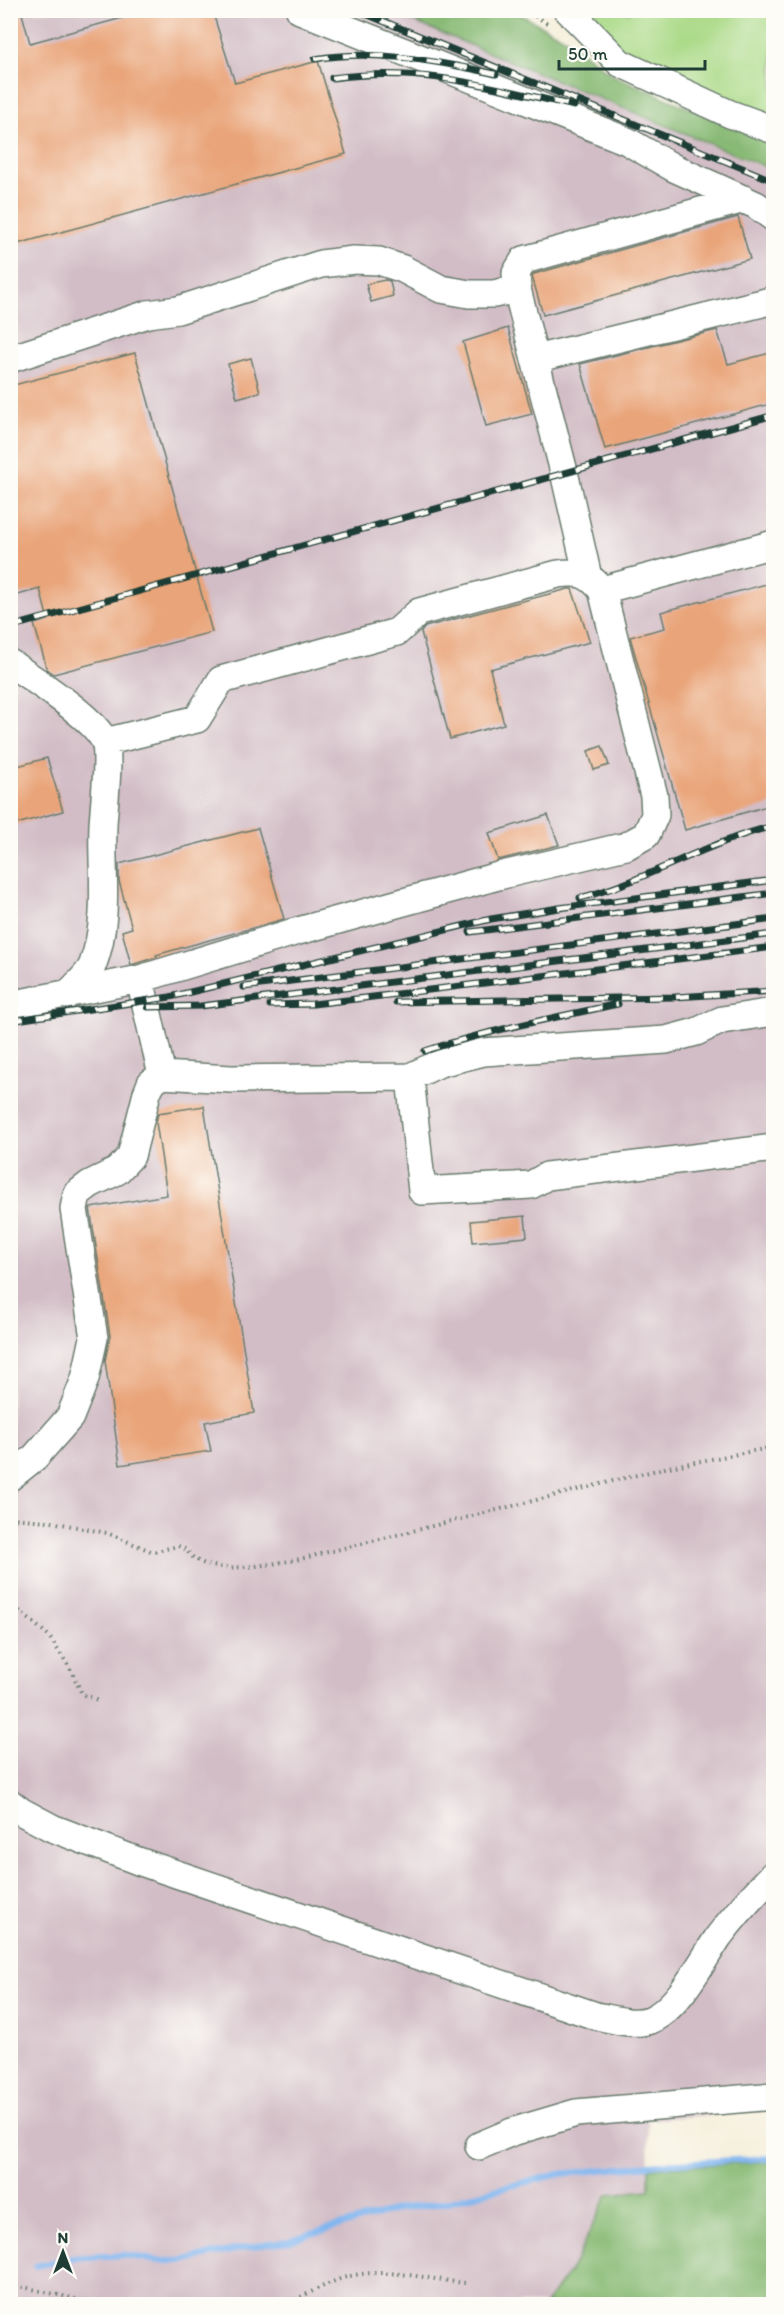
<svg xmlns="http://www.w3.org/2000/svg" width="784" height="2315" viewBox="0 0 784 2315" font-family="Itim,sans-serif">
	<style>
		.industrial { fill: #d2bdc6 }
		.green { fill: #abda88; stroke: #658c5e; stroke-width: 1.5 }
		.forest { fill: #88ba74; stroke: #547c54; stroke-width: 1.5 }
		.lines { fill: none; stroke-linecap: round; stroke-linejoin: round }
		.stream { stroke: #81b6ef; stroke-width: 6 }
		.building { fill: #e9a479 }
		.minor-casing { stroke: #6a7b6e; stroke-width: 30 }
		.path { stroke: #6a7b6e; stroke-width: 4; stroke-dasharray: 1.5 4.5; stroke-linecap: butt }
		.minor { stroke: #fff; stroke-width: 27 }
		.rail-casing { stroke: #1f3d34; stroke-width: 7 }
		.rail { stroke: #fdfcf7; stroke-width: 4.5; stroke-dasharray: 14; stroke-linecap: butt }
	</style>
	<rect width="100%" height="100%" fill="#fdfcf7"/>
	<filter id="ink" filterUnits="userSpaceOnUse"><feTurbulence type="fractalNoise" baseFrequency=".0167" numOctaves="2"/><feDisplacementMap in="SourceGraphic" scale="12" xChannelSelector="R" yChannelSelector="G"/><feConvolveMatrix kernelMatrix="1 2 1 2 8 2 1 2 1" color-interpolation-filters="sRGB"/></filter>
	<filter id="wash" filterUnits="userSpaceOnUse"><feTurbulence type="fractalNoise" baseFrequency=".008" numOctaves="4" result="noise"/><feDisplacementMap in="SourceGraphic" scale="24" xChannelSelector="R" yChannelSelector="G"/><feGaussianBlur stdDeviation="1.35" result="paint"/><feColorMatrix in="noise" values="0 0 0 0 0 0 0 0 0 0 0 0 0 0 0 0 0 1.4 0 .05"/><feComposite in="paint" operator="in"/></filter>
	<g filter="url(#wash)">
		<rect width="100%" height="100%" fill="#f5efdb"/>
		<path class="industrial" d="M11,11h377l385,160v1939l-125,10 1,70 -41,4 -37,76 -26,34h-534z"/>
		<path class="green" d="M622,10l5,3 10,-3 136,1v113l-147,-63 -47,-50z"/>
		<path class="forest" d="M388,11h126l54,29 44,35 161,69v26z
			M773,2161v143h-228l26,-34 37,-76 41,-4v-22z"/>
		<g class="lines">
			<path class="stream" d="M36,2266l33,-8 55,-3 34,6h23l88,-18 22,-2 6,-3 102,-29 43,-6 117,-29 101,-10 114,-6"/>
		</g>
		<g id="blocks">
			<path class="building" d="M10,10h11l9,33 122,-33h60l23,73 83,-22 28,93 -336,92z
				M738,217l12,42 -207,56 -11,-39 2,-2z
				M385,280l5,1 3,15 -22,6 -5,-18z
				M508,328l24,86 -46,12 -23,-84z
				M717,330l11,34 46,-12v51l-169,46 -25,-85z
				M135,353l77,279 -158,42 -7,-5 -13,-45 14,-4 -8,-31 -30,8v-211z
				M251,358l9,34 -23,6 -9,-34z
				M774,582v222l-89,26 -55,-193 35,-9 -4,-16z
				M568,589h4l18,53 -100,27 14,55 -54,15 -29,-107 4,-5z
				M602,746l7,19 -15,5 -6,-19z
				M47,758l16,53 -50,14 -3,-9v-48z
				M548,815l11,30 -61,15 -9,-27z
				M258,828l26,91 -128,36 1,2 -26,8 -9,-34 10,-3 -13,-47v-17z
				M204,1106l50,307 -49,9 6,29 -91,14 -15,-104 5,-25 -20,-128 77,-13 -11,-73 2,-9z
				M525,1216l2,21 -54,5 -2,-21z"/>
		</g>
	</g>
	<g filter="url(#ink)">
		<use href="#blocks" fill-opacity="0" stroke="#6a7b6e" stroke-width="1.5"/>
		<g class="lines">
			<g class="minor-casing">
				<path id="minor" d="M300,10l327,131 47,27 82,37 18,13
					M568,10l52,53 110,51 44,16
					M10,359l138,-45 30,-4 143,-46 33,-4 25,1 24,8 38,20 28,5h25l23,-5
					M535,359l239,-59
					M588,577l-24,-105 -47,-183 -1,-16 8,-13 220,-61
					M602,590l172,-46
					M10,663c23,16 85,55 95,79 5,13 -1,65 -2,82 -2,48 7,93 -10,140 -4,11 -18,22 -26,31
					M140,979l22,96
					M10,1005l130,-26 151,-46 207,-57 128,-30 20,-11 9,-20 -1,-19 -52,-206c-14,-17 -23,-19 -44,-16l-139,38 -22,20 -176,48 -24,39 -92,23
					M410,1077l12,114 109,-6 16,-9 227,-28
					M10,1477l25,-20 35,-40 15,-38 9,-41 -20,-129 3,-15 13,-10 27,-13 14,-15 16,-63 4,-10 11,-8 69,4 179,-2 30,-14 44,-11 182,-12 30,-8 26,-12 52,-8
					M10,1803l12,9 30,16 86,33 458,155c17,3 37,10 54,4 28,-11 52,-59 69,-84 16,-21 36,-43 55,-62
					M479,2146l33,-14 64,-19 198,-17"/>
			</g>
			<path class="path" d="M525,10l25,15
				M10,1518l37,3 60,12 46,19 25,-6 9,4c16,29 81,14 109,10l373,-93 105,-20
				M10,1603l38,32 22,33 12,26 18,7
				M10,2284l88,20
				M284,2304c19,-7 37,-18 56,-25 39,-14 85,0 125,4"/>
			<use href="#minor" class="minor"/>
			<g class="rail-casing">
				<path id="rail" d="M356,10l418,171
					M315,59c60,-10 121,2 181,15
					M332,78c88,-12 157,8 242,28
					M10,627l764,-212
					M580,898c67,-17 126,-56 194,-72
					M470,932l304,-39
					M244,987l530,-68
					M396,1002l279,-5 99,-6
					M270,1005l43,-1 60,-7 401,-50
					M148,1007l53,-1 573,-72
					M10,1021l160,-24 321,-78 68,-11 215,-28
					M425,1051c63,-21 128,-33 193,-47"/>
			</g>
			<use href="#rail" class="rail"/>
		</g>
	</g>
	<rect width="784" height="2315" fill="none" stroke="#fdfcf7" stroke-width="36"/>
	<g transform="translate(63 2252)" stroke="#fdfcf7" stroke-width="4.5" paint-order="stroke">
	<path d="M0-4.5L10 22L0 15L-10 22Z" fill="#1f3d34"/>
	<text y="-9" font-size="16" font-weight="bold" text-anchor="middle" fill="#1f3d34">N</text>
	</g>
	<path d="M559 60v9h146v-9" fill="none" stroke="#1f3d34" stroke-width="3"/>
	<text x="568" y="60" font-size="18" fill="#1f3d34" stroke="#fdfcf7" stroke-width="4.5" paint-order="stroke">50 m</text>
</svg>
